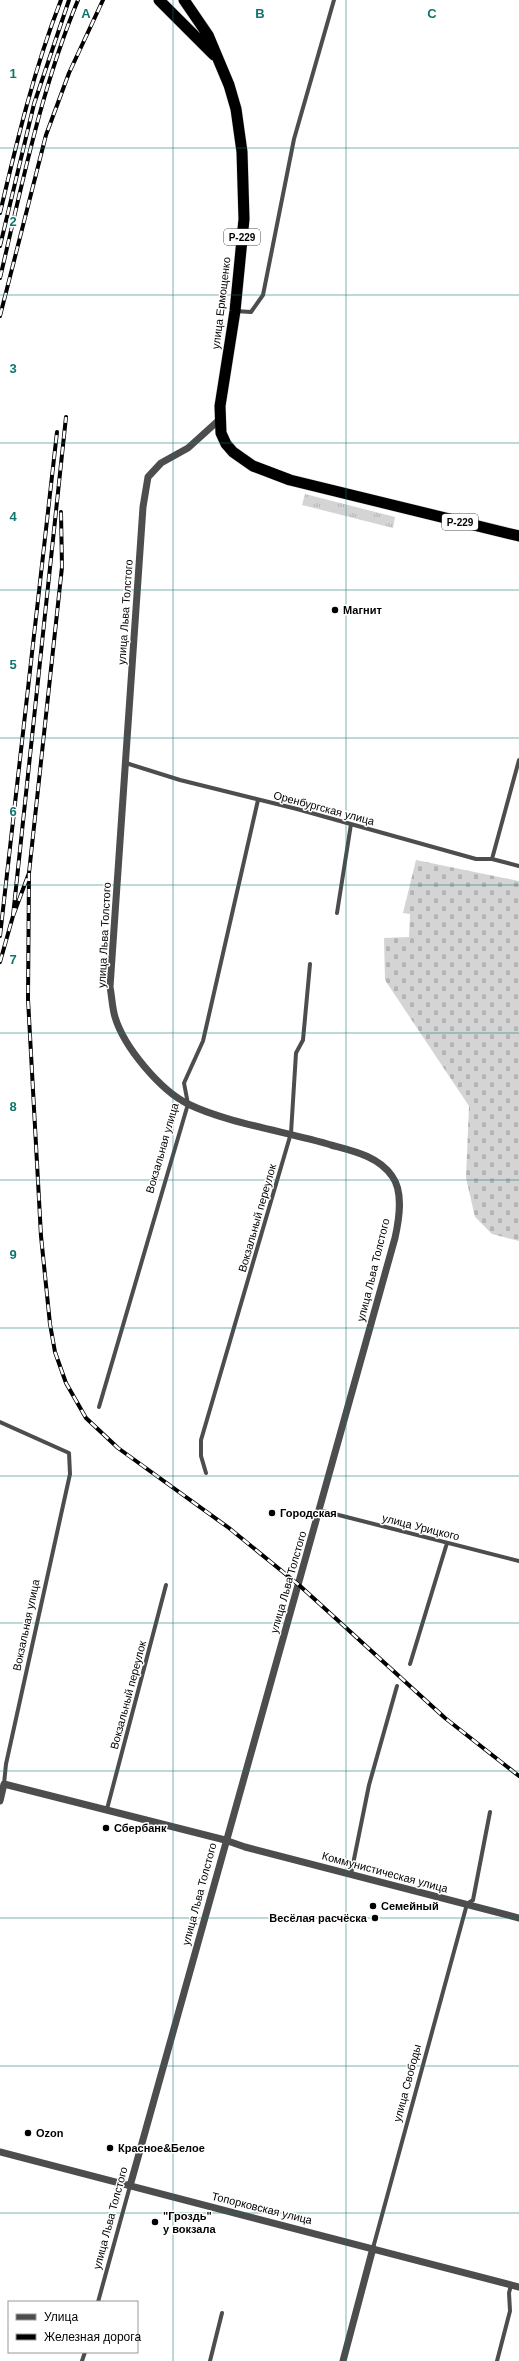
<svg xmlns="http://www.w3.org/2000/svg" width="519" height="2361" viewBox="0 0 519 2361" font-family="Arial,sans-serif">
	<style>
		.grass { fill: url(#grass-tufts) }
		.cemetery { fill: url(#cemetery-stones) }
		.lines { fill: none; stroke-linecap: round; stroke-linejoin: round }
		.trunk-casing { stroke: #dbdbdb; stroke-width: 12 }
		.minor { stroke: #4d4d4d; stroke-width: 4 }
		.tertiary { stroke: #4d4d4d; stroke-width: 7 }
		.trunk { stroke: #000; stroke-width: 11 }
		.rail-casing { stroke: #000; stroke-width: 4 }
		.rail { stroke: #fff; stroke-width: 2.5; stroke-dasharray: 8; stroke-linecap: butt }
		.grid { fill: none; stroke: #0f766e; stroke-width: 1; stroke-opacity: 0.55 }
		.poi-dot { fill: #000; stroke: #fff; stroke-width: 1.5 }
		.labels { text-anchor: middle; stroke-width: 3; stroke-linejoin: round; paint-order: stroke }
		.shield { fill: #fff; stroke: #4c4c4c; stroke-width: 1 }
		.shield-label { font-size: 10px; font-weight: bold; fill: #000 }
		.street-label { font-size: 11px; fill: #000; stroke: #fff }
		.poi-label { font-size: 11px; font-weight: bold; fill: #000; stroke: #fff; text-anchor: start }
		.grid-label { font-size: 13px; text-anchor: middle; font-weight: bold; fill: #0f766e; stroke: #fff; stroke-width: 3; stroke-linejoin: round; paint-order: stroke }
	</style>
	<defs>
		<pattern id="grass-tufts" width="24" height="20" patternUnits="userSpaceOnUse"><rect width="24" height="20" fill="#d4d4d4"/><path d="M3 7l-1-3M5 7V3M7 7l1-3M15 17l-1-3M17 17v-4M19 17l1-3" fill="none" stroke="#b4b4b4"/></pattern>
		<pattern id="cemetery-stones" width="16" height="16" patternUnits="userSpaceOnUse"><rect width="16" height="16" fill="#d4d4d4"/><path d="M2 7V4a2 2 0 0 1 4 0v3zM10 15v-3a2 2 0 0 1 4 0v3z" fill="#b4b4b4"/></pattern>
	</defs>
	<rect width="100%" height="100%" fill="#fff"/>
	<path class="grass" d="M305,494l90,23 -2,11 -91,-23z"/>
	<path class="cemetery" d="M416,860l103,21v360l-27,-7 -17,-17 -9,-39 3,-72 -84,-126 -1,-42 25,-1 1,-23 -7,-1z"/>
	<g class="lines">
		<g class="trunk-casing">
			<path id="trunk" d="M159,0l55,55
				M184,0l24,35 21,50 7,24 6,43 2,67 -9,92 -15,95 1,27 5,11 7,8 20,14 37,14 229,56"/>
		</g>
		<path class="minor" d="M235,311l16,1 12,-17 31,-156 40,-139
			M126,763l54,17 117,29 179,50h16l27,7
			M492,859l27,-99
			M337,913l14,-89
			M99,1407l89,-303 -4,-21 19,-42 55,-241
			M0,1422l69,31 1,21 -64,290 -2,20
			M206,1473l-5,-17v-16l90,-307 5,-80 7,-13 7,-76
			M319,1510l200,51
			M410,1664l37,-121
			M107,1809l59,-224
			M351,1874l18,-89 28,-99
			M373,2248l94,-344 6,-4 17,-88
			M98,2302l32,-116
			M82,2361l3,-9
			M210,2361l12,-48
			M497,2361l13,-50 -1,-18 2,-8"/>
		<path class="tertiary" d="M0,1801l4,-17 221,56 20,7 274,71
			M0,2152l519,135
			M130,2186l265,-948c4,-18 9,-46 -3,-62 -14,-20 -39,-25 -61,-31 -43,-13 -104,-22 -143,-41 -28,-14 -64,-57 -73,-87 -3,-10 -3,-20 -5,-30l33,-480 5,-30 13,-14 27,-15 31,-28
			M343,2361l30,-113"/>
		<use href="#trunk" class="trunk"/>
		<g class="rail-casing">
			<path id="rail" d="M0,213c17,-72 34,-144 61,-213
				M0,246l34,-142 35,-104
				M0,278c22,-93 41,-189 78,-278
				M0,316l46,-181 23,-62 34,-73
				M29,873l-1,126 13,237 9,88 5,28 11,31 20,35 32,30 111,80 70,57 146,133 74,58
				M13,916l53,-499
				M0,936l57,-504
				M0,962l13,-46 16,-43 33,-306 -1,-55"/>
		</g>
		<use href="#rail" class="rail"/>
	</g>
	<path class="grid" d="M173,0v2361M346,0v2361M0,148h519M0,295h519M0,443h519M0,590h519M0,738h519M0,885h519M0,1033h519M0,1180h519M0,1328h519M0,1476h519M0,1623h519M0,1771h519M0,1918h519M0,2066h519M0,2213h519"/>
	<g class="poi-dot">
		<circle cx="335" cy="610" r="4"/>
		<circle cx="272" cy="1513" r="4"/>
		<circle cx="106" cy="1828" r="4"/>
		<circle cx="373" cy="1906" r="4"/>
		<circle cx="375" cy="1918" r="4"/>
		<circle cx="28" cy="2133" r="4"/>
		<circle cx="110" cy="2148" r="4"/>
		<circle cx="155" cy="2222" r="4"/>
	</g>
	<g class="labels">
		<g class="shield">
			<rect x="224" y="229" width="36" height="16" rx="3"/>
			<rect x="442" y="514" width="36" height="16" rx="3"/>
		</g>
		<g class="shield-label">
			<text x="242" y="241">Р-229</text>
			<text x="460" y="526">Р-229</text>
		</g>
		<g class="street-label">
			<text transform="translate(221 303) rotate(-83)" y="4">улица Ермощенко</text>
			<text transform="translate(125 612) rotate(-86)" y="4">улица Льва Толстого</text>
			<text transform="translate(324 808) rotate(15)" y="4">Оренбургская улица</text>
			<text transform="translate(104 935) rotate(-87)" y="4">улица Льва Толстого</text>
			<text transform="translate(162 1148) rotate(-74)" y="4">Вокзальная улица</text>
			<text transform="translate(257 1218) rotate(-74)" y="4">Вокзальный переулок</text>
			<text transform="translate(373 1270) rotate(-76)" y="4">улица Льва Толстого</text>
			<text transform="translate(421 1527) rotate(14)" y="4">улица Урицкого</text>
			<text transform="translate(288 1582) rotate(-74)" y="4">улица Льва Толстого</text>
			<text transform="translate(26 1625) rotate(-78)" y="4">Вокзальная улица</text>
			<text transform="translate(128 1695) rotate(-75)" y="4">Вокзальный переулок</text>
			<text transform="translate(385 1872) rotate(15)" y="4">Коммунистическая улица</text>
			<text transform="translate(199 1894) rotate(-75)" y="4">улица Льва Толстого</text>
			<text transform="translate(407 2083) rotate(-75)" y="4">улица Свободы</text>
			<text transform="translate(262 2208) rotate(14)" y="4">Топорковская улица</text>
			<text transform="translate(110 2218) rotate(-75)" y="4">улица Льва Толстого</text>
		</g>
		<g class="poi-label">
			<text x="343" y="614">Магнит</text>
			<text x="280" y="1517">Городская</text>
			<text x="114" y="1832">Сбербанк</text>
			<text x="381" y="1910">Семейный</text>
			<text x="367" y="1922" text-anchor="end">Весёлая расчёска</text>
			<text x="36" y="2137">Ozon</text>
			<text x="118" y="2152">Красное&amp;Белое</text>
			<text x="163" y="2220">"Гроздь"<tspan x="163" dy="13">у вокзала</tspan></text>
		</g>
	</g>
	<g class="grid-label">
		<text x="86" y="18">A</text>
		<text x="260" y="18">B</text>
		<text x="432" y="18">C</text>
		<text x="13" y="78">1</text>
		<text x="13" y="226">2</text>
		<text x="13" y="373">3</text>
		<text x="13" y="521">4</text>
		<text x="13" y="669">5</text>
		<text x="13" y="816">6</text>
		<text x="13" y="964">7</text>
		<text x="13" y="1111">8</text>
		<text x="13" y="1259">9</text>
	</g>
	<rect x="8" y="2301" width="130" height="52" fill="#ffffff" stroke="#999999"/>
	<rect x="16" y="2314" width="20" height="6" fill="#4d4d4d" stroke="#999999"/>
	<text x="44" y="2321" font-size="12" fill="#000000">Улица</text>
	<rect x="16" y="2334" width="20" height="6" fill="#000000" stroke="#999999"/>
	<text x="44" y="2341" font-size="12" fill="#000000">Железная дорога</text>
</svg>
